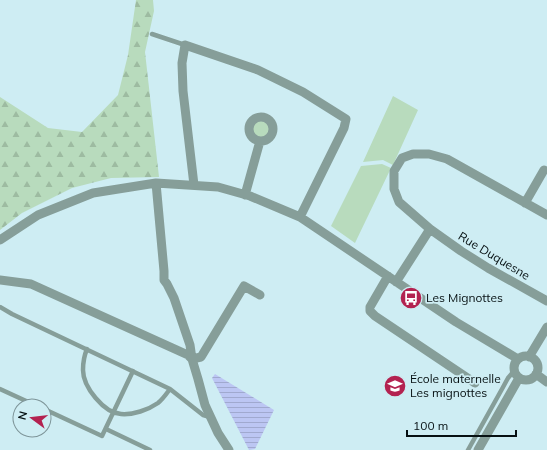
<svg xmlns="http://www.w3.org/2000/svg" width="547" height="450" viewBox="0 0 547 450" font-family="Mulish,sans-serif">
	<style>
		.grass { fill: #b8dbbd }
		.forest { fill: url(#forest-firs) }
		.water { fill: url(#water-rules) }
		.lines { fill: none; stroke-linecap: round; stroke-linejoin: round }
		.lane { stroke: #869e99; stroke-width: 4.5 }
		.street { stroke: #869e99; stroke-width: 9 }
		.labels { text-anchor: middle; stroke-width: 3.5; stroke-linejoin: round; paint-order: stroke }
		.street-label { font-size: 12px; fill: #061012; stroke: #ceedf3 }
		.poi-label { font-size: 12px; fill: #061012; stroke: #ceedf3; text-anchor: start }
	</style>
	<defs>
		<pattern id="forest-firs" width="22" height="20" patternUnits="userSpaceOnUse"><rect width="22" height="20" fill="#b8dbbd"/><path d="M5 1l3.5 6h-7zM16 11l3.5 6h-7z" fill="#9dbba1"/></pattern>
		<pattern id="water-rules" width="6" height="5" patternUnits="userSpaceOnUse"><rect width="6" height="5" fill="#bcc6f3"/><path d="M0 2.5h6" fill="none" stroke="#a0a9cf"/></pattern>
	</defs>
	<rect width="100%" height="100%" fill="#ceedf3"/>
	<path class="grass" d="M393,96l25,14 -25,55 -10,-5 -20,2z
		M252 129a9 9 0 1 1 18 0a9 9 0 1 1-18 0Z
		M382,164l9,4 -36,75 -24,-17 30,-60z"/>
	<path class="forest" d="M136,0h17l1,11 -9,41 14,125 -48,1 -39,10 -50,25 -22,17v-133l48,31 34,4 36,-37 10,-40z"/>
	<path class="water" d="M215,374l59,36 -19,39 -6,1 -37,-72z"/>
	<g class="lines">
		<path class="lane" d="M152,34l33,11
			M0,307l12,7 158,75 33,26 7,2
			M87,349c-3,7 -4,14 -4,21 0,17 21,43 38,44 12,1 27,-4 37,-11 5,-4 9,-10 12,-14
			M0,389l37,17
			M44,409l58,27 31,-65
			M106,429l44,21
			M468,450l34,-61 6,-11 6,-7"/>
		<path class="street" d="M249 129a12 12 0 1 1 24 0a12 12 0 1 1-24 0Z
			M156,183l8,88v9l3,4 7,14 16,47 2,14 6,20 7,26 13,28 11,17
			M194,185l-11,-94 -1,-28 3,-18 73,25 45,22 43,27 -2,9 -44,89
			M245,195l15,-54
			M525,203l19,-33
			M547,215l-100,-56 -18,-5h-16l-11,4 -8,13v18l5,13 31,27 31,22 27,17 59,33
			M0,240l38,-25 55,-22 63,-10 62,4 32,9 50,21 156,105 62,37
			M388,276l-18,31v4l5,5 100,67
			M0,280l31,4 157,71 4,4
			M396,282l34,-53
			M514 368a12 12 0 1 1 24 0a12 12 0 1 1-24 0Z
			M529,357l18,-30
			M192,359l9,-2 43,-71 16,9
			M536,374l11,8
			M478,450l41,-72"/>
	</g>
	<defs>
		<g id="bus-disc" transform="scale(1.15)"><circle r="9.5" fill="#b32250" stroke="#ceedf3"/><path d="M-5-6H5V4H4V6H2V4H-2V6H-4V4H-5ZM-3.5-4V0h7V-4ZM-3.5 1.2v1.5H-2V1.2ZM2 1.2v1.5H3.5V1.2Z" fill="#fff"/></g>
		<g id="school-disc" transform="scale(1.15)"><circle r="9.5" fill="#b32250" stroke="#ceedf3"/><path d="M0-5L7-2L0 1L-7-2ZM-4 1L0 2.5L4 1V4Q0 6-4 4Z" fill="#fff"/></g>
	</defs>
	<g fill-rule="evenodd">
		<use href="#bus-disc" x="411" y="298"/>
		<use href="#school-disc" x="395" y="386"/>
	</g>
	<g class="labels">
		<g class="street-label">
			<text transform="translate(494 256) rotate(31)" y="4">Rue Duquesne</text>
		</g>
		<g class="poi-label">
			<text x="426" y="302">Les Mignottes</text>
			<text x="410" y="383">École maternelle<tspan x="410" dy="14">Les mignottes</tspan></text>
		</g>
	</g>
	<g transform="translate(32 418) rotate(285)"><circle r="19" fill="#ceedf3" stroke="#7e9599"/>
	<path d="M0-3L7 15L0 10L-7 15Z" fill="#b32250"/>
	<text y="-6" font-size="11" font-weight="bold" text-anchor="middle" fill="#061012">N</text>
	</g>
	<path d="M407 430v6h109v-6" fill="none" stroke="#061012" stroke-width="2"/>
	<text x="413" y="430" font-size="12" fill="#061012" stroke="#ceedf3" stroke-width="3" paint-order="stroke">100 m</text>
</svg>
